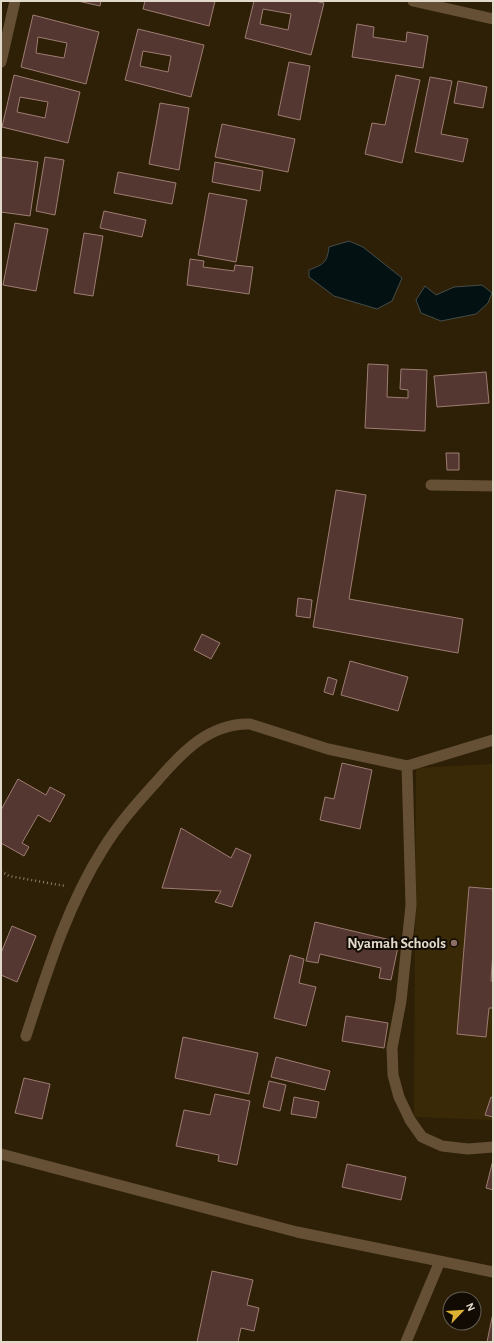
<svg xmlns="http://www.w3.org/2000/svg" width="494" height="1343" viewBox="0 0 494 1343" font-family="'Alegreya Sans',sans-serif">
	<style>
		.built { fill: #392906 }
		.water { fill: #031112; stroke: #464d49 }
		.building { fill: #543730; stroke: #9e7c73; fill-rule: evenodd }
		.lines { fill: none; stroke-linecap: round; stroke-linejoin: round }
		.path { stroke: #8a806c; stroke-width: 2.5; stroke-dasharray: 1 3; stroke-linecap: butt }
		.minor { stroke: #655035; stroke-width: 11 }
		.education-dot { fill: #8d6e63; stroke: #110b03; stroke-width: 1.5 }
		.labels { text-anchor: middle; stroke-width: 4; stroke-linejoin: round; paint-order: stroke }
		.poi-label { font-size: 15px; font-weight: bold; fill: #e1d9ca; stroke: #110b03; text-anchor: end }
	</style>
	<rect width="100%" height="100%" fill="#2d2006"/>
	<path class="built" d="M493,764v356l-79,-3 2,-349z"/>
	<path class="water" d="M349,241l14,6 39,31 -10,23 -15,8 -43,-13 -25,-19v-7c15,-6 18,-7 20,-23z
		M482,285l10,8 -4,10 -12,11 -35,7 -20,-8 -5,-13 9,-14 11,9 18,-8z"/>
	<path class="building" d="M78,1h23l-1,5z
		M145,1h70l-6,25 -66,-17z
		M254,1h61l9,2 -13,52 -66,-17zM263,9l28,5 -3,16 -28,-6z
		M33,15l66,17 -13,52 -65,-17zM38,37l29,6 -3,15 -28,-5z
		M357,24l17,3 -1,10 33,5 1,-10 21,4 -5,32 -71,-11z
		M138,29l66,16 -13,52 -66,-17zM143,51l28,5 -3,16 -28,-6z
		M289,62l21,4 -10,54 -22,-5z
		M14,75l66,17 -12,51 -66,-16zM20,97l28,5 -3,16 -28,-6z
		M396,75l24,5 -18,83 -37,-9 7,-31 13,2z
		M430,77l22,4 -11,53 27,5 -5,23 -48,-10z
		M458,81l29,6 -4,21 -29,-5z
		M160,103l29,5 -10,62 -30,-6z
		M222,124l73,15 -7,33 -73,-15z
		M1,157l37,5 -8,54 -29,-4z
		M45,157l19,3 -9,55 -19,-4z
		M215,162l48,9 -3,20 -48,-9z
		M118,172l58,11 -4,21 -58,-11z
		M209,193l38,7 -11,62 -38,-7z
		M104,211l42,9 -4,17 -42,-9z
		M15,223l33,6 -12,62 -33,-6z
		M84,233l19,3 -10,60 -19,-3z
		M190,259l14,2 -1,6 31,4 1,-6 18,2 -4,27 -62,-9z
		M368,364l20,1 -1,32 21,1v-8l-8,-1 1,-20 26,1 -2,61 -60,-3z
		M486,372l3,31 -52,4 -3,-31z
		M446,453h13v17h-12z
		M336,490l30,5 -17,104 114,20 -5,34 -145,-26z
		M298,598l14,2 -2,18 -14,-2z
		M202,634l18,9 -9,16 -17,-9z
		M350,661l58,16 -10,34 -57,-16z
		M328,677l9,3 -4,15 -9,-3z
		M342,763l30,7 -12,59 -40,-9 5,-23 9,2z
		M18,779l28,16 4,-8 15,8 -15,27 -12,-7 -16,28 7,4 -5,9 -23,-13v-33z
		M181,828l50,30 5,-10 15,7 -19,52 -17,-5 6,-11 -59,-3z
		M469,887l24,2v61l-2,31h2v27h-4l-3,29 -29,-3z
		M315,922l84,20 -8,38 -12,-2 2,-10 -61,-14 -2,9 -12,-2z
		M12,926l24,10 -19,46 -16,-7v-22z
		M290,955l14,4 -5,24 17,4 -10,39 -32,-8z
		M346,1016l42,7 -4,25 -42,-7z
		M183,1037l75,16 -9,41 -74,-16z
		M276,1057l54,14 -5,19 -54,-13z
		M24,1078l26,6 -8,35 -27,-6z
		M269,1081l17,4 -6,26 -17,-4z
		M215,1094l35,7 -13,64 -19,-4 1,-6 -43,-9 8,-36 26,5z
		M294,1097l25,5 -3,16 -25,-4z
		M491,1097l2,1v19l-8,-2z
		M493,1160v30l-7,-2z
		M347,1164l59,13 -5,23 -59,-13z
		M212,1271l41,9 -6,25 12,3 -5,23 -13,-3 -3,14h-41z
		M493,1313v29h-6z"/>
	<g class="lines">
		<path class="path" d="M1,871l8,5 56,10"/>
		<path class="minor" d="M413,1l80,18
			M1,62l14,-61
			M431,485l62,1
			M407,766l4,139 -10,96 -9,47 1,27 6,22 11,23 12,17 20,9 26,3 25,-2
			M26,1036c21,-64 41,-130 77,-187 16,-26 35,-47 55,-69 25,-29 52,-57 92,-56l78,25 79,17 86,-26
			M1,1154l296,78 196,40
			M406,1342l34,-81"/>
	</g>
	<circle class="education-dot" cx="454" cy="943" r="4"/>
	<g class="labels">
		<g class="poi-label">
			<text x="446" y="948">Nyamah Schools</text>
		</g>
	</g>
	<rect width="494" height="1343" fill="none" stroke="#e1d9ca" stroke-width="4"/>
	<g transform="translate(462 1311) rotate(65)"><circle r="19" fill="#110b03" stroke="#645d53"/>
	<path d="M0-3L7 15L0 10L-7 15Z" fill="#dcb233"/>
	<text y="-6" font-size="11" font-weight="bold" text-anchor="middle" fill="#e1d9ca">N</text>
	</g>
</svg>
